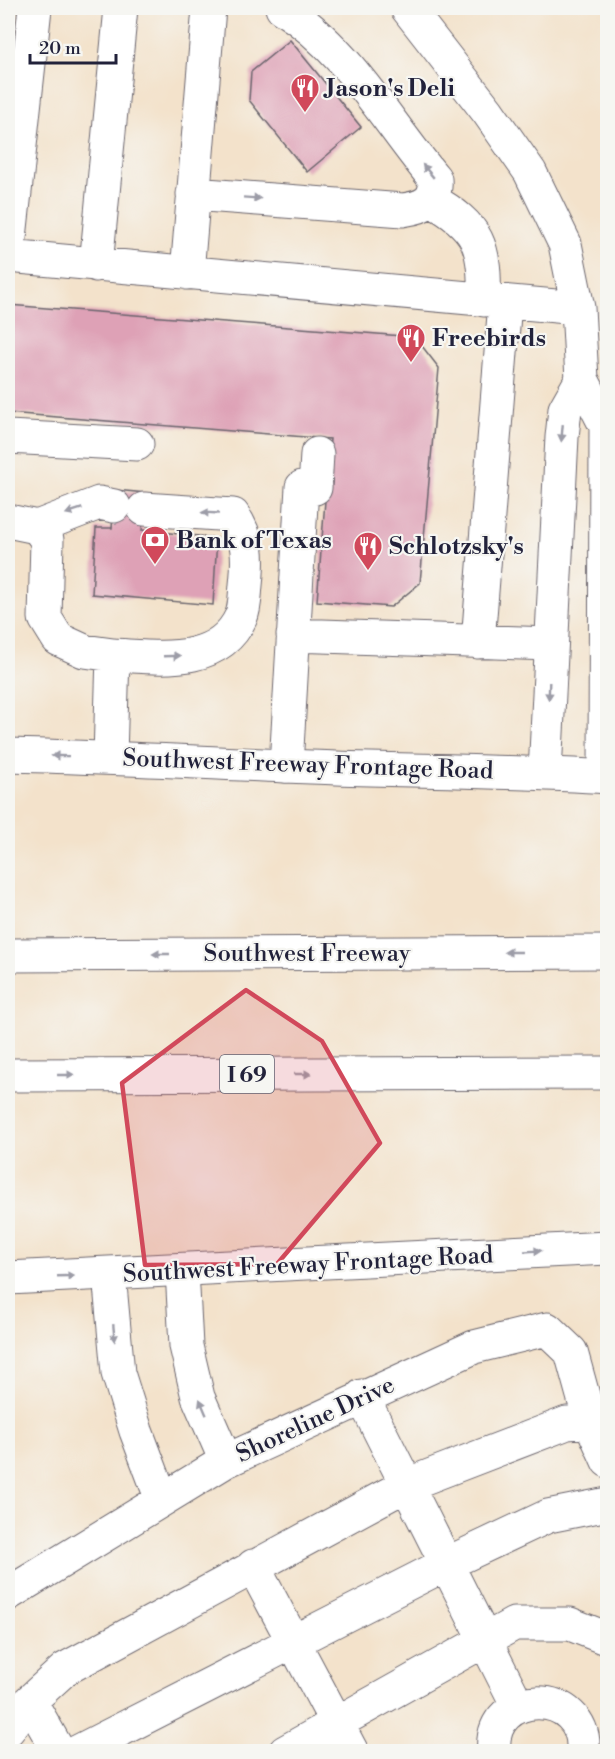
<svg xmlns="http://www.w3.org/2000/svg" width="615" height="1759" viewBox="0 0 615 1759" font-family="'Libre Bodoni',serif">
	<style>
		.building { fill: #dea1b6 }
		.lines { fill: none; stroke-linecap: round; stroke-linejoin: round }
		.minor-casing { stroke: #6b656d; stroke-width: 35 }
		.major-casing { stroke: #6b656d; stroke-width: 35 }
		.highway-casing { stroke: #6b656d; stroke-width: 35 }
		.minor { stroke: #fff; stroke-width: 33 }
		.major { stroke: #fff; stroke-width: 33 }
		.highway { stroke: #fff; stroke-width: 33 }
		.oneway { fill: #9c9ca7 }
		.marked { fill: #d1495b; fill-opacity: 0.2; stroke: #d1495b; stroke-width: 4.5; stroke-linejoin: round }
		.labels { text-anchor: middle; stroke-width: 4.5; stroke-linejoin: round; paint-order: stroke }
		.shield { fill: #f6f6f2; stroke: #626272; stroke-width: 1.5 }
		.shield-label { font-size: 22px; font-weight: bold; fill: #22223b }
		.poi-label { font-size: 24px; font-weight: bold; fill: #22223b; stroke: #f6f6f2; text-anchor: start }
		.street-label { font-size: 24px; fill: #22223b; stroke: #f6f6f2 }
	</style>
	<rect width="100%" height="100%" fill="#f6f6f2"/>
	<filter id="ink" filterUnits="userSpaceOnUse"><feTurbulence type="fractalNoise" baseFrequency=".0167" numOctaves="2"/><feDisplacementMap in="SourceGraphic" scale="12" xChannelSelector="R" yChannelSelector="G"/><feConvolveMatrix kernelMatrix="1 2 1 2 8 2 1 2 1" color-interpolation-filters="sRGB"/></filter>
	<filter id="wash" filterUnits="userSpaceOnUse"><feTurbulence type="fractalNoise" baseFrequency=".008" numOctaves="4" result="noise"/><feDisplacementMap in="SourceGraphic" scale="24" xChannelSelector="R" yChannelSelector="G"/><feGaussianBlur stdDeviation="1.35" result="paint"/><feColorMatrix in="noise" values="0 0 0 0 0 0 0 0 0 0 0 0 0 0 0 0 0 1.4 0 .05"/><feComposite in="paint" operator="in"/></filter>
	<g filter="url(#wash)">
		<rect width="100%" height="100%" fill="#f3e2cb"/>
		<g id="blocks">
			<path class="building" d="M290,40l71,87 -54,45 -58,-72 2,-28z
				M8,305l407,32 24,31 -19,215 -29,24 -74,-6 13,-162 -322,-26z
				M115,490l31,3 -4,37 75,8 -4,67 -121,-11 4,-66h16z"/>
		</g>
	</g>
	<g filter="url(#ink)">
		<use href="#blocks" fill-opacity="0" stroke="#6b656d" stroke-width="1.5"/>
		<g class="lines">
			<g class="minor-casing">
				<path id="minor" d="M407,8l81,104 42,60 35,72 13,64 4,71 24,47 -1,351
					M193,194l210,16c21,-3 34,-9 32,-31 -49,-58 -88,-131 -153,-171
					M431,200c48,26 55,47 53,100
					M8,256l570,52
					M8,256l27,-248
					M96,265l25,-257
					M187,273l22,-265
					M8,437l129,7
					M8,521l29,6 10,13 -2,78 13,21 26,12 29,4 -3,102
					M37,527l62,-24 15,3
					M293,635l257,9
					M478,642l27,-340
					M113,655c45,2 105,12 128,-38 4,-9 4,-22 5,-32 3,-28 3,-47 -13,-70l-89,-6
					M286,766l16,-279 13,1 2,-34
					M545,773l17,-336 3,-28 17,-30
					M182,1270l4,76 12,51 28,64
					M109,1274l9,99 18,58 26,69
					M362,1396l156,310
					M253,1566l99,186
					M8,1594l218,-133 248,-114 73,-18 24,23 19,69 18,40
					M30,1701l29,51
					M8,1730l22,-29 35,-32 341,-184 161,-62 41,-3
					M77,1752l369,-188 102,-48 60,-12
					M285,1752l229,-128h56l38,15
					M494,1752c-7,-65 94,-66 89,0"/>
			</g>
			<g class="major-casing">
				<path id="major" d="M8,755c92,2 184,7 277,11 107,5 215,4 323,11
					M8,1278l600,-30"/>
			</g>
			<g class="highway-casing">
				<path id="highway" d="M8,955l600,-3
					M8,1075l600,-2"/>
			</g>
			<use href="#minor" class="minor"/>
			<use href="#major" class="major"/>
			<use href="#highway" class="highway"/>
		</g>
		<defs><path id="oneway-solid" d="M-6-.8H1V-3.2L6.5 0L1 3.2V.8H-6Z" transform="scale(1.5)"/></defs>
		<g class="oneway">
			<use href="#oneway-solid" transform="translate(428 171) rotate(-130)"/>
			<use href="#oneway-solid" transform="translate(252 198) rotate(4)"/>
			<use href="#oneway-solid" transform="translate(562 433) rotate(95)"/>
			<use href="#oneway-solid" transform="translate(74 511) rotate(161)"/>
			<use href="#oneway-solid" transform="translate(210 513) rotate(-177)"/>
			<use href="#oneway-solid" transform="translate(172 656) rotate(-2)"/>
			<use href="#oneway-solid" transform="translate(549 691) rotate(92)"/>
			<use href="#oneway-solid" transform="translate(60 756) rotate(-179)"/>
			<use href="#oneway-solid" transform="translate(513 952) rotate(180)"/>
			<use href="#oneway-solid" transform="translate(161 954) rotate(180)"/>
			<use href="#oneway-solid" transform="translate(303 1074)"/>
			<use href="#oneway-solid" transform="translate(66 1075)"/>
			<use href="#oneway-solid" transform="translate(533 1251) rotate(-3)"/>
			<use href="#oneway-solid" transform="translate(66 1276) rotate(-2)"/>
			<use href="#oneway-solid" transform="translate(114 1333) rotate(85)"/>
			<use href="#oneway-solid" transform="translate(203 1407) rotate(-113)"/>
		</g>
	</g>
	<path class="marked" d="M246,990l76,51 58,102 -103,121 -132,1 -23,-182z"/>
	<defs>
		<g id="restaurant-pin" transform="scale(1.5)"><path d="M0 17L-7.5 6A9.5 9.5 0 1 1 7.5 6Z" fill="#d1495b" stroke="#f6f6f2"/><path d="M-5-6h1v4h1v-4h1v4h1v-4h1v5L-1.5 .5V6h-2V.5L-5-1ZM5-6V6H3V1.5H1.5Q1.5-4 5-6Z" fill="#fff"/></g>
		<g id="bank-pin" transform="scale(1.5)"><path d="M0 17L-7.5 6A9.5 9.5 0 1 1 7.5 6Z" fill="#d1495b" stroke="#f6f6f2"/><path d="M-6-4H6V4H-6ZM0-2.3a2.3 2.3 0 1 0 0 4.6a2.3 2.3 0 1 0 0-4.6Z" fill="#fff"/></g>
	</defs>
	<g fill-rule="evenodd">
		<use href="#restaurant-pin" x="305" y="88"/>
		<use href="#restaurant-pin" x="411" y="338"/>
		<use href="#bank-pin" x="155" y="540"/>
		<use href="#restaurant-pin" x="368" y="546"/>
	</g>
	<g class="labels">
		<rect class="shield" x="220" y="1055" width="54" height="38" rx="4.5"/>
		<g class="shield-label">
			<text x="247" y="1082">I 69</text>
		</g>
		<g class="poi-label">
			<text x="326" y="96">Jason's Deli</text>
			<text x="432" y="346">Freebirds</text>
			<text x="176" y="548">Bank of Texas</text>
			<text x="389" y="554">Schlotzsky's</text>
		</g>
		<g class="street-label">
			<text transform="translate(308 764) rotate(2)" y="8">Southwest Freeway Frontage Road</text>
			<text x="307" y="961">Southwest Freeway</text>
			<text transform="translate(308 1264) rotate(-3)" y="8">Southwest Freeway Frontage Road</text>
			<text transform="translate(315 1419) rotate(-25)" y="8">Shoreline Drive</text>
		</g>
	</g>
	<rect width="615" height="1759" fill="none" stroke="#f6f6f2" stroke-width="30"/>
	<path d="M30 54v9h86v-9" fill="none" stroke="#22223b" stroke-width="3"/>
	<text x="39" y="54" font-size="18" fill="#22223b" stroke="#f6f6f2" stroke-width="4.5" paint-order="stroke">20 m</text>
</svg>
